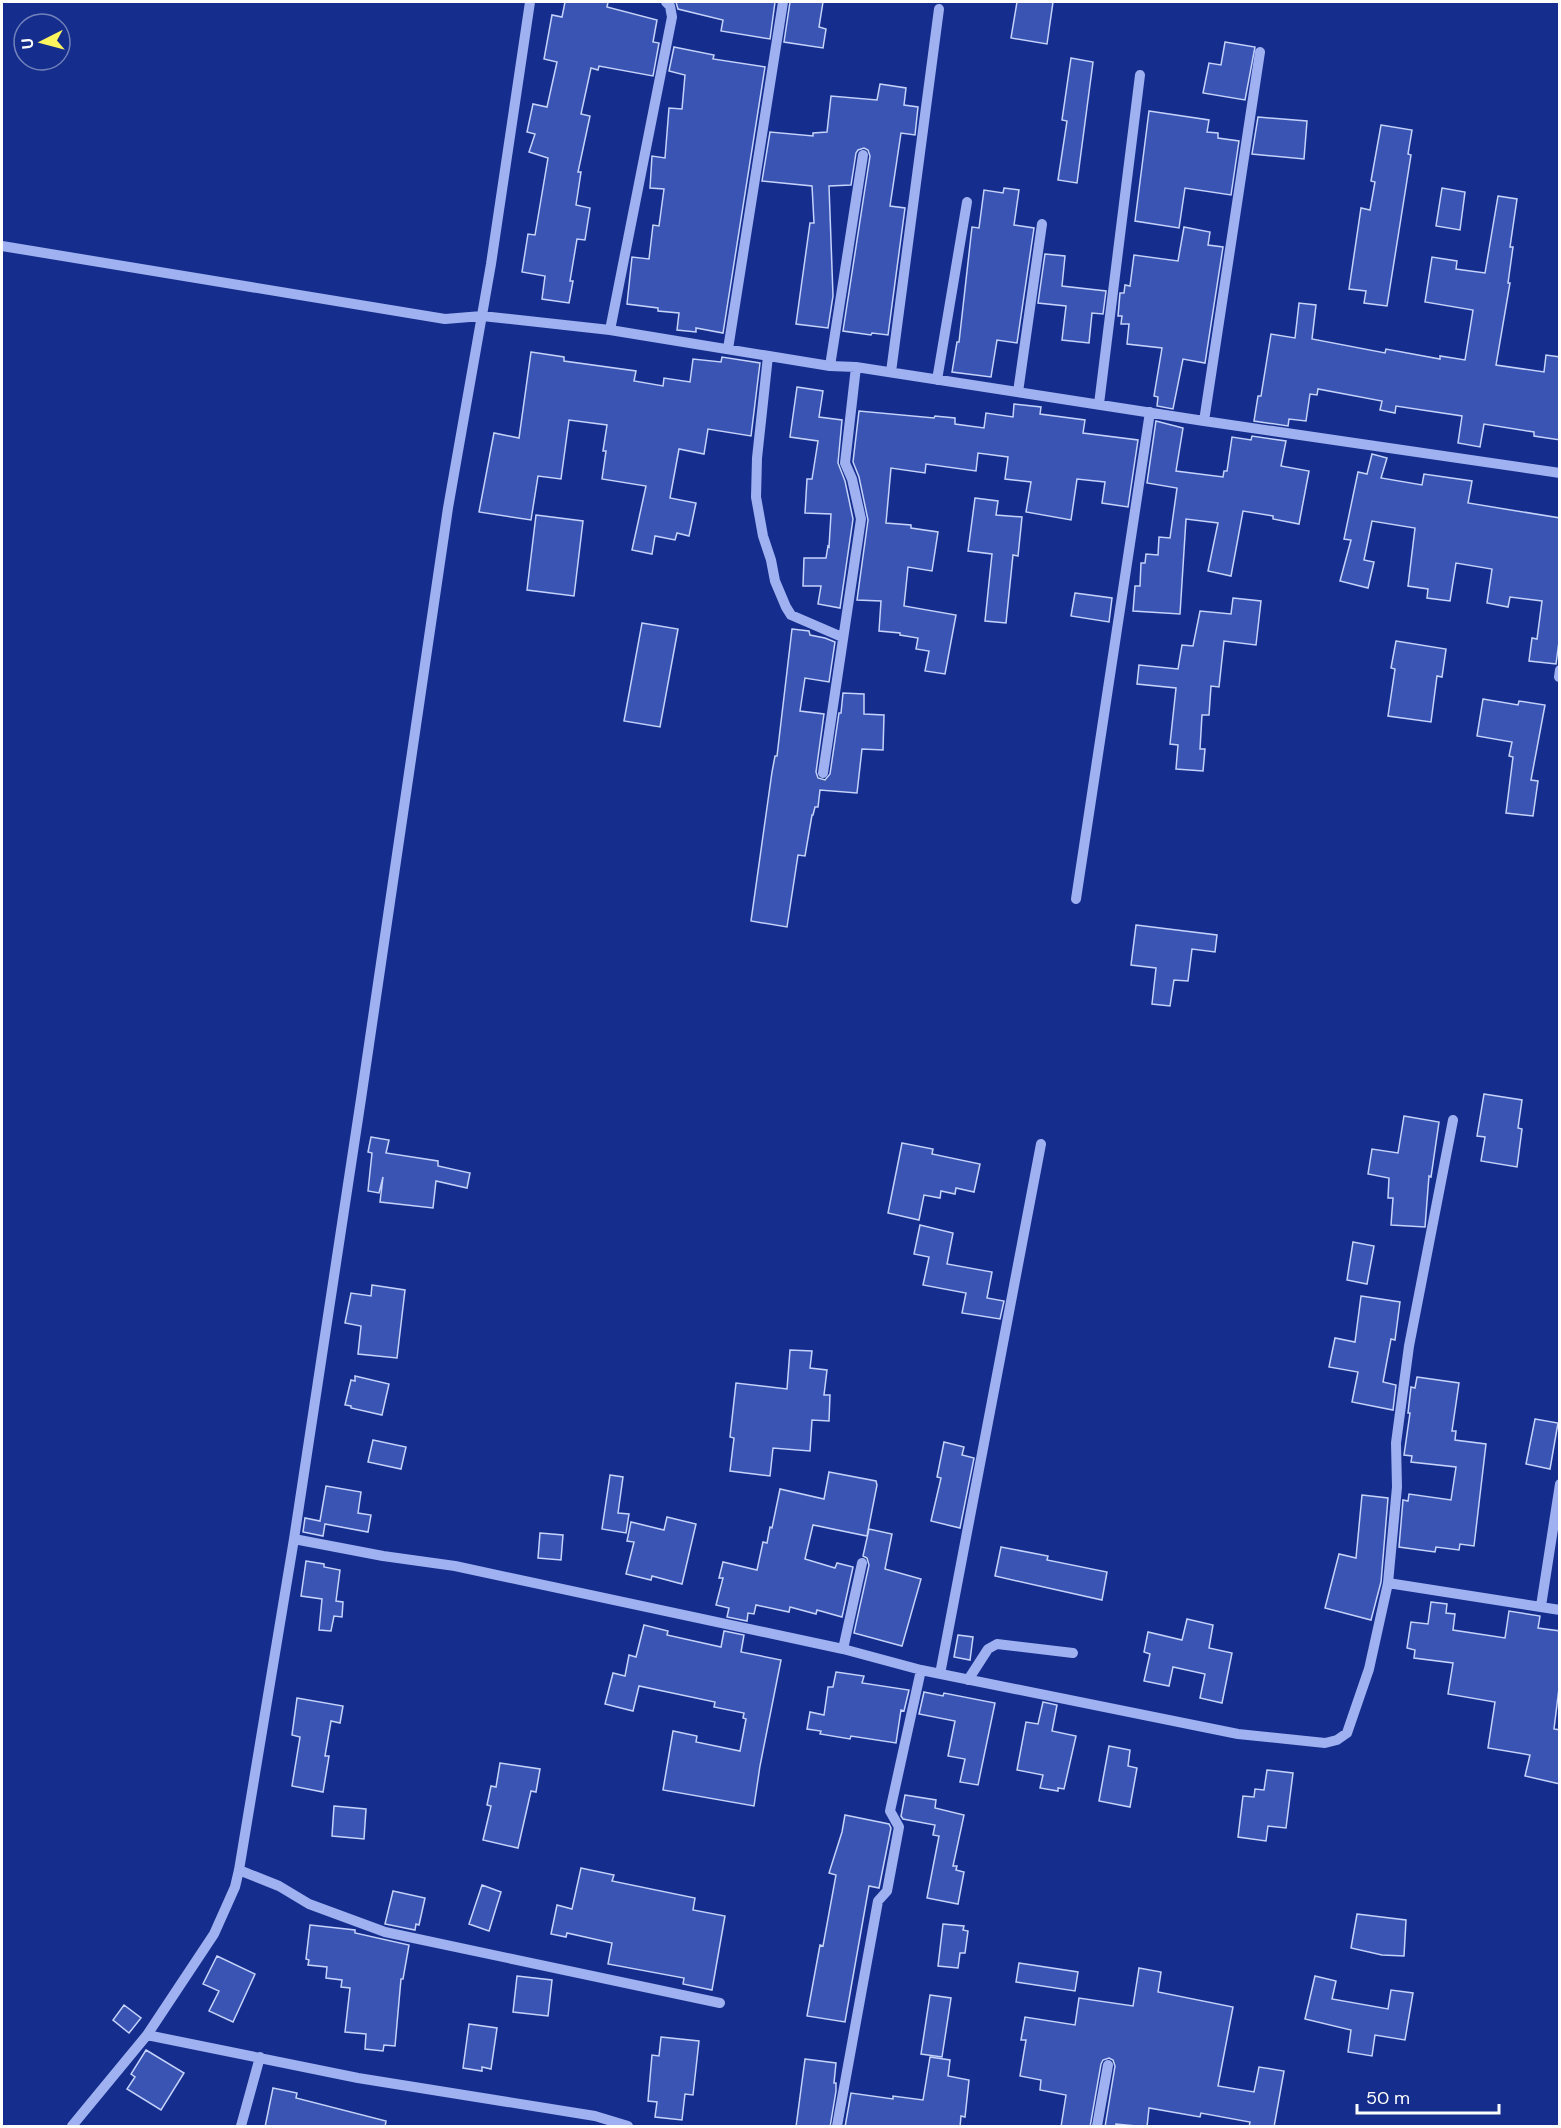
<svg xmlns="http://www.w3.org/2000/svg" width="1561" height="2128" viewBox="0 0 1561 2128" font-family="'DM Sans',sans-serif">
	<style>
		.building { fill: #3954b3; stroke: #c5d2fb; stroke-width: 1.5 }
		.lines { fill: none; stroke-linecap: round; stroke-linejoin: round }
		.minor { stroke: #9fb1f0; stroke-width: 10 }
	</style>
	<rect width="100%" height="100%" fill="#152e8d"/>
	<path class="building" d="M565,2h43l-1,5 50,13 -4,22 6,1 -6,33 -54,-10 -1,4 -7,-2 -10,46 9,2 -12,56h3l-5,33 14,3 -5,32 -8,-1 -7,42h3l-4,22 -27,-4 3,-23 -23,-4 6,-38 7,1 13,-77 -19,-6 6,-18 -8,-2 6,-28 14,3 10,-45 -13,-3 8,-44 10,2z
		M676,2h99l-5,37 -49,-8 2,-11 -45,-11z
		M790,2h33l-4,25 7,2 -3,19 -39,-6z
		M1017,2h36l-6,42 -36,-6z
		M1225,42l30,5 -10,53 -42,-7 6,-30 12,2z
		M674,47l40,8 -1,4 52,8 -42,266 -27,-5v4l-19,-2 2,-17 -21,-2v-3l-31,-4 5,-47 17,2 4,-34 6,1 5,-37 -14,-1 2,-32 13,2 4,-50 13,1 3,-34 -16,-4z
		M1071,58l22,4 -16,121 -19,-3 9,-59 -5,-1z
		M880,84l26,4 -2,17 14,2 -3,28 -14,-2 -11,73 15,2 -17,127 -16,-2 -1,2 -28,-4 27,-175 -2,-6 -4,-2 -6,2 -2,3 -5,32 -22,1 4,110 -5,32 -32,-4 14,-101h4l-2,-37 -50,-5 8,-49 43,4v-3l14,-1 4,-36 46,4z
		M1149,111l60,9 -2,12 11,1v5l21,3 -8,54 -46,-7 -6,40 -44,-7z
		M1258,117l49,4 -3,38 -52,-5z
		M1381,125l31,5 -4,24 3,1 -24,151 -23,-3 2,-12 -17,-2 12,-81 9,2 5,-28 -4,-1z
		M1004,188l15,2 -5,35 20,3 -17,115 -20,-3 -6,37 -39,-5 5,-30h2l13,-115 7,1 5,-38 19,3z
		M1442,188l23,4 -5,38 -24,-4z
		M1498,196l19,3 -7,48h3l-5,36h2l-14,82 48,7 2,-17 14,2v83l-26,-4v-4l-50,-8 -4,23 -22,-4 4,-27 -66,-10 -1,7 -15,-3 2,-9 -64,-12 -1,6 -7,-1 -4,27 -17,-2 -1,7 -34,-5 4,-25h3l10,-62 24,4 4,-35 17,2 -4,34 73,14 1,-4 54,10v-3l25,4 8,-50 -48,-8 7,-45 25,4 -1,8 29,4z
		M1184,227l26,5 -2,13 15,2 -18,116 -22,-4 -10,50 -16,-3 1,-9 -4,-1 8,-48 -35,-4 2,-20h-8l1,-8h-4l2,-23h4l1,-8 5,1 4,-31 44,6z
		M1045,254l20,2 -3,30 44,5 -3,23 -11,-1 -3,30 -27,-3 4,-34 -28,-3z
		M531,352l33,5v4l72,10 -2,10 29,5 1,-8 26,4 3,-23 28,3 1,-5 38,6 -9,73 -43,-7 -4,25 -25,-5 -9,49 26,5 -7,33 -12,-3 -2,7 -20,-4 -3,18 -20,-4 14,-64 -44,-7 4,-28h-3l4,-26 -38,-5 -8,59 -23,-3 -7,44 -52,-8 15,-79 25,5z
		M797,387l26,4 -4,26 23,3 -4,43 7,18 8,38 -13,89 -22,-4 3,-18h-18l1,-28h22l2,-12 1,1 2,-33 -26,-1 2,-34h5l6,-38 -28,-4z
		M1014,404l27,3 -1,7 45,6 -2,13 55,7 -10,67 -26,-4 3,-21 -28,-3 -6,41 -45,-8 5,-30 -26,-3 3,-22 -30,-4 -2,18 -50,-7 -1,9 -34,-5 -5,55 25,2v3l27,4 -6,39 -24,-4 -4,39 52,9 -11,59 -20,-3 4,-20 -13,-2 2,-11 -18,-3v-2l-21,-2 2,-30 -24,-1 11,-80 -9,-43 -6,-15 6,-51 75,7 1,-2 20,2v6l29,4 2,-15 27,4z
		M1156,421l27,7 -7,43 47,6 1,-6h3l5,-34 19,3 1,-4 34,5 -5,25 28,5 -10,53 -26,-5v-3l-30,-5 -12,65 -23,-5 10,-48 -32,-4 -6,95 -47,-3 2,-25h5l1,-23h4l1,-9 12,1 1,-18 11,1 7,-50 -30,-5z
		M1372,454l15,4 -6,20 41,7 2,-11 48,7 -4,22 92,15v116l-4,30 -27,-3 3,-23 5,1 5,-38 -32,-4 -2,10 -21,-4 5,-34 -36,-6 -6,38 -23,-3 1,-9 -20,-3 7,-58 -43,-7 -8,39 10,2 -6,26 -28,-7 11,-41 -7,-1 14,-67 9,2z
		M975,498l23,3 -2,14 26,2 -4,39 -5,-1 -7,68 -21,-2 7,-67 -24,-3z
		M536,515l47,6 -9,75 -47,-6z
		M1075,593l37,5 -3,24 -38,-6z
		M1233,598l28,3 -5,44 -32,-4 -5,46 -8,-1 -2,29h-7l-2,34h5l-2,22 -27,-2 2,-24 -8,-1 6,-56 -39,-4 2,-19 39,4 4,-24 11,1 7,-35 31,3z
		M642,623l36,6 -18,98 -36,-6z
		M792,629l17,2 1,4 15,3 10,4 -6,40 -24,-4 -5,33 24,3 -8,58 2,6 7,2 5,-6 9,-61h2l2,-20 21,1v20l20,1 -1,35 -21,-1 -5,44 -37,-3 -2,17h-3l-2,8h-1l-7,41 -7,-1 -11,72 -36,-6 21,-149 3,-16h2z
		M1396,641l50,8 -4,28 -5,-1 -6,46 -43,-6 7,-47 -4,-1z
		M1483,699l35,6 1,-4 26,4 -14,75 7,1 -5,35 -27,-3 7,-56 -4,-1 3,-14 -35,-6z
		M1136,925l81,10 -2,17 -23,-3 -4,32 -14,-1 -4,26 -18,-2 4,-36 -25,-3z
		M1484,1094l38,6 -4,28 4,1 -5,38 -36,-6 4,-24 -8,-1z
		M1404,1116l35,6 -8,55 -2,-1 -4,51 -34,-2 2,-27h-5l1,-20 -21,-4 4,-25 26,4z
		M371,1137l18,3 -3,13 52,8v5l32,7 -3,15 -31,-7 -3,27 -53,-6 3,-25 -4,16 -11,-2 4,-38 -4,-1z
		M902,1143l31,6 -1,5 48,10 -6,28 -18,-4 -1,6 -14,-3 -1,7 -16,-3 -5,25 -31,-7z
		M920,1225l33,8 -6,31 45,8 -5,26 17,3 -4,18 -38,-6 4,-20 -43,-8 6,-28 -15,-3z
		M1353,1242l21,4 -7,38 -20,-4z
		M372,1285l33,5 -8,68 -39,-4 3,-28 -16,-3 6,-30 20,3z
		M1361,1296l39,6 -5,38 -4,-1 -8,43 13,3 -3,25 -41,-8 6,-30 -29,-5 6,-29 20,4z
		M790,1350l22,1 -2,17 17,2 -3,25h6l-1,26 -17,-1 -2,31 -37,-3 -3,28 -40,-5 4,-33 -4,-1 6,-54 51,6z
		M355,1376l34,8 -7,31 -31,-7v-2l-6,-1 6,-25 4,1z
		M1417,1377l42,6 -7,48h4l-1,9 31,4 -12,102 -14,-2 -1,6 -23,-3 -1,5 -36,-5 4,-47 5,1 1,-7 42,6 5,-33 -45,-5 1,-6 -8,-1 6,-42h-2l3,-26 4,1z
		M1535,1419l23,4 -8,46 -24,-5z
		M373,1440l33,7 -5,22 -33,-7z
		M944,1442l20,5 -2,8 12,3 -14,70 -29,-7 10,-43 -4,-1z
		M829,1472l47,9 1,4 -10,51 -54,-11 -8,34 30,9 2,-5 16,4 -11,50 -25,-7 -1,4 -26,-7 -1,5 -33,-7 -2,9 -6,-1 -1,8 -20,-4 2,-9 -13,-3 7,-27h-4l4,-16 34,8 6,-28 4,1 3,-16 2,1 8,-39 44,10z
		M610,1475l13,2 -5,36 11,1 -3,19 -24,-4z
		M326,1486l35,6 -3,21 13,2 -3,17 -43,-8 -2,12 -20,-4 2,-14 15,3z
		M1362,1495l26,3 -7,84 -10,38 -46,-12 14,-54 17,4z
		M667,1517l29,7 -14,60 -30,-8 -1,4 -25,-6 8,-32 -7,-1 4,-19 33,8z
		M869,1529l23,5 -7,35 36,10 -19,67 -48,-13 15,-68 -2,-7 -4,-2z
		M540,1533l23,2 -2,25 -23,-2z
		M1001,1547l47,9 -1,4 60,12 -5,28 -107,-24z
		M306,1561l18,3v3l16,3 -4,31 7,1 -1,15 -8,-1 -3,15 -12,-1 3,-31 -21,-3z
		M1431,1602l16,2 -1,9 9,1 -2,16 52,8 4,-27 31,5 -2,12 22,3v49l-6,49 6,1v54l-35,-8 5,-21 -42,-7 7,-46 -47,-8 5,-31 -39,-5 1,-8 -8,-2 4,-26 17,2z
		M1187,1619l26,6 -4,23 23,5 -10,50 -22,-5 5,-24 -32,-7 -4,19 -25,-5 6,-27 -6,-2 4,-20 34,8z
		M644,1625l24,6 -1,4 54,12 3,-16 20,4 -3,17 40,8 -21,106 -6,40 -91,-16 10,-59 24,5 -1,6 44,9 6,-32 -3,-1 1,-5 -30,-6 1,-5 -76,-16 -6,25 -28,-7 8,-31 12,3 4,-21 7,2z
		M958,1635l15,2 -3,23 -16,-3z
		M836,1672l28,4 -2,7 47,7 -5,21 -3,-1 -5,33 -45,-7 -1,3 -30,-5 1,-3 -14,-2 3,-17 14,3 4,-28h5z
		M924,1692l19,4 1,-3 51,10 -17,82 -18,-3 5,-23 -17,-3 7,-35 -36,-7z
		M297,1698l46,8 -3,17 -9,-2 -6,35h4l-6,36 -31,-6 8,-49 -8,-2z
		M1043,1702l14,3 -5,26 24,5 -12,53 -6,-1v3l-18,-3 3,-13 -26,-5 9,-48 12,2z
		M1109,1746l21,4 -2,16 9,2 -7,39 -31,-6z
		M500,1763l40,6 -4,23 -5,-1 -13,57 -35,-8 8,-34 -4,-1 4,-19 5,1z
		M1267,1770l26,3 -7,55 -18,-2 -2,15 -28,-4 5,-41 11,1 1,-8 9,1z
		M905,1795l31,5 -1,8 29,7 -11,51h4l-1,4 8,2 -6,32 -31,-6 12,-62 -6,-1 2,-10 -32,-6 -2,-3z
		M334,1806l32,3 -2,30 -32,-3z
		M845,1815l44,9 2,4 -12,60 -10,-2 -24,136 -38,-6 13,-71 3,1 13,-71 -7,-2 13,-41z
		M581,1868l33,7 -2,6 83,17 -2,12 32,6 -13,74 -29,-6 1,-6 -76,-14 4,-21 -45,-10 -1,4 -15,-3 6,-29 15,4z
		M482,1885l19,7 -12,39 -20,-7z
		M393,1891l32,7 -6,27 -3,-1 -1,6 -30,-6z
		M1357,1914l49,6 -2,36 -22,-1 -31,-7z
		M943,1924l21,2 -1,4 5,1 -3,22h-5l-2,15 -20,-2z
		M310,1925l45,5v3l54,12 -6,34h-2l-6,67 -11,-1 -1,6 -18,-2 1,-15 -21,-2 5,-44 -9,-1 1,-7 -16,-2 1,-11 -19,-2 1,-5 -3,-1z
		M217,1956l38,18 -22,48 -24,-11 10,-20 -16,-7z
		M1019,1963l59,9 -3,19 -59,-9z
		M1139,1968l22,4 -3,20 75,15 -15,79 36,6 5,-25 25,4 -10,56h-25l1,-5 -49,-9 -1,4 -51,-9 -2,19 -31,-3 -1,3h-10l10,-61 -2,-6 -4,-2 -6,2 -2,4 -11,63h-29l5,-32 -26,-5 1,-10 -21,-4 6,-36h-5l4,-23 50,8 4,-27 54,8z
		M517,1976l35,4 -4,36 -35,-4z
		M1315,1976l21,5 -4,18 56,10 3,-19 22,3 -8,47 -30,-5 -3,21 -24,-4 3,-22 -46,-11z
		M930,1995l21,3 -9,59 -21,-3z
		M124,2005l17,13 -12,15 -16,-13z
		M469,2024l28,4 -6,41 -9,-2v4l-19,-3z
		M661,2037l38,4 -6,54 -8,-1 -3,26 -27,-3 2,-15 -9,-1 4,-46 7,1z
		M146,2050l38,23 -23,37 -34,-21 8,-12 -4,-3z
		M930,2057l20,3 -2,16 21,4 -4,37 -4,-1 -1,11h-115l6,-34 42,6v-3l30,4z
		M805,2059l31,4 -2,20h2v8l-6,36h-34z
		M273,2088l24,5 -1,5 90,23 -1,6h-120z"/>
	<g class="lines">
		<path class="minor" d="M2,246l443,73 37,-3 128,14 220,36 26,1 348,54 356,52
			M610,330l62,-313 -2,-11 -4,-4
			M728,349l55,-347
			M768,356l-11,102 -1,39 7,39 8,24 4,21 11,26 5,8 51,22
			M830,366l33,-211
			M891,372l48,-363
			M937,380l30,-178
			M1018,392l24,-168
			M1099,404l41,-329
			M1204,421l56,-369
			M1559,677l1,-7
			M823,773l38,-254 -9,-40 -7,-16 11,-96
			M1076,899l74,-487
			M294,1539l89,17 72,10 388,83 78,21 317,64 87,9 12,-3 10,-7 22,-64 19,-86 172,27
			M1388,1583l9,-96 -1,-44 13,-97 44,-226
			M1541,1606l19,-122
			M843,1649l19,-86
			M940,1674l101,-530
			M968,1680l20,-31 9,-5 76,9
			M239,1870l40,16 30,18 76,28 335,71
			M147,2035l211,43 237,38 33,10
			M72,2126l75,-91 67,-101 21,-47 4,-17 55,-331 67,-440 87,-591 43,-244 39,-262
			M241,2126l19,-69
			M837,2126l41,-225 9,-10 12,-64 -9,-16 31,-141
			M1097,2126l11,-61"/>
	</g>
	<rect width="1561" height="2128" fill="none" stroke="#ffffff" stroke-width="6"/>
	<g transform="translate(42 42) rotate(264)"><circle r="28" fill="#152e8d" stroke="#7382bb" stroke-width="1.5"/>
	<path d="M0-4.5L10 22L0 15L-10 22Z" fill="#fff55e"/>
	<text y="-9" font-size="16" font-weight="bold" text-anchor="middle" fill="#ffffff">U</text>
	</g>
	<path d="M1357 2104v9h142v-9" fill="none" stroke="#ffffff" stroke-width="3"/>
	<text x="1366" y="2104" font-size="18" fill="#ffffff" stroke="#152e8d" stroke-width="4.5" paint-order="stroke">50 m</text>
</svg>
